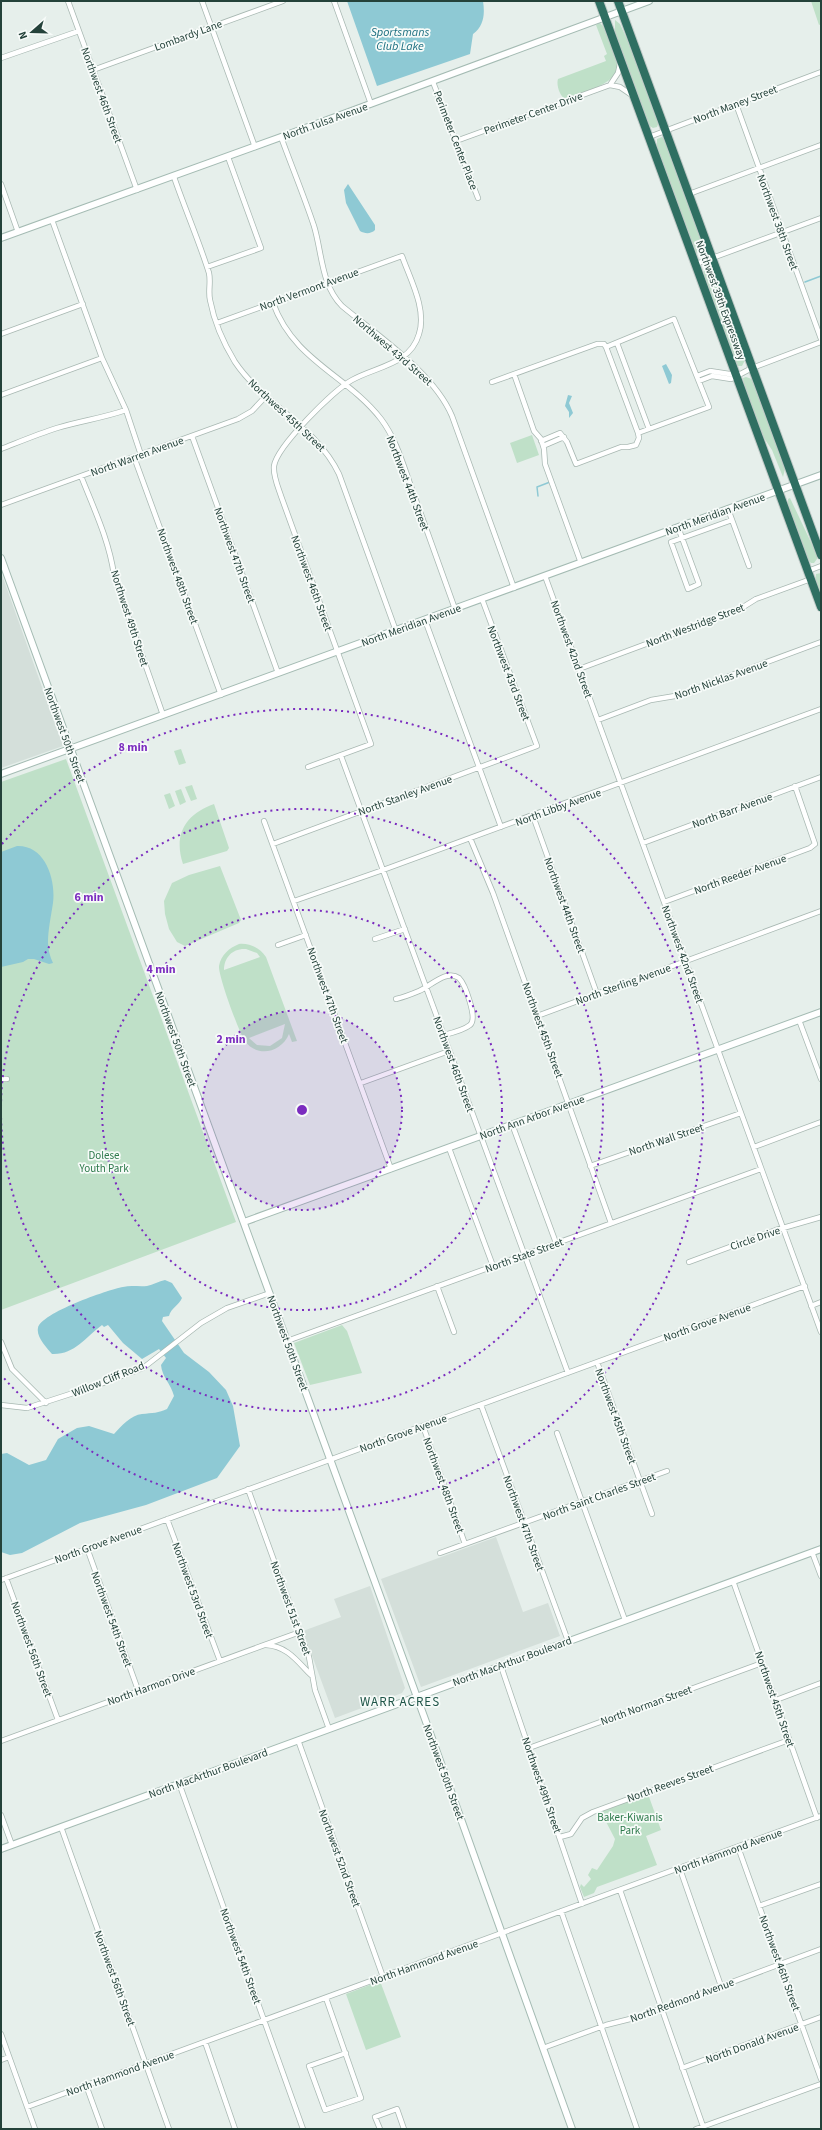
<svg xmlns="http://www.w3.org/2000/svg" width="822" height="2130" viewBox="0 0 822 2130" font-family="'Source Sans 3',sans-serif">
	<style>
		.built { fill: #d4dfda }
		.green { fill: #bfe0c8; fill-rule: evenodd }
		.water { fill: #8ec9d4 }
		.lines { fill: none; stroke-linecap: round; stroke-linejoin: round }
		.stream { stroke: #8ec9d4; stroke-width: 1.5 }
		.street-casing { stroke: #a8b8b2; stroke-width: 6 }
		.secondary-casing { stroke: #a4bbb3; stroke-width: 8 }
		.highway-casing { stroke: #c2cac8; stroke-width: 10 }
		.street { stroke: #fff; stroke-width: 4.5 }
		.secondary { stroke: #fff; stroke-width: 6 }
		.highway { stroke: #2f6f62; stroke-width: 8 }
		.ring { fill: none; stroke: #7b2cbf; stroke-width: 2; stroke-dasharray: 2 4 }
		.labels { text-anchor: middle; stroke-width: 3.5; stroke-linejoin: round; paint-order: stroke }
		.street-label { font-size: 11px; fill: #24423a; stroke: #f7fbf9 }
		.park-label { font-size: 11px; fill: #2d7a4b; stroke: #f7fbf9 }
		.water-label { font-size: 12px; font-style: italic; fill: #1c6f80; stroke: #f7fbf9 }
		.quarter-label { font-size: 13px; letter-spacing: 1px; fill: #1f5548; stroke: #f7fbf9 }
		.centre { fill: #7b2cbf; stroke: #f7fbf9; stroke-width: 2 }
		.ring-label { font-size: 12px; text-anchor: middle; font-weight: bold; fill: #7b2cbf; stroke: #f7fbf9; stroke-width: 3.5; stroke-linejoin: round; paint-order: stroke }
	</style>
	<rect width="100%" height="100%" fill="#e6efeb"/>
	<path class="built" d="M1,572l62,174 -62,22z
		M496,1537l27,75 25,-9 12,33 -139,51 -40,-108z
		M370,1586l35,102 -3,5 -67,25 -32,-87 38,-14 -7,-18z"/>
	<path class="green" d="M811,1h10v23l-2,1z
		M615,20l5,4 17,37 22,61 -2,5 -4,1 -5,-3 -33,-93z
		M600,23l3,3c5,11 10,23 14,35 6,23 -36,32 -52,38 -5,-3 -9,-14 -7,-20l48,-18 -2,-5 3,-2 -11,-29z
		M662,137l3,3 41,110 -4,6 -8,-5 -37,-103v-9z
		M707,266l6,6 33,86 -4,8h-4l-3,-5 -32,-87 2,-6z
		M746,377l6,2 33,90 -2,8 -11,-27 -12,-18 -16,-47 -1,-7z
		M532,435l7,20 -22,8 -7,-20z
		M790,498l27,57v4l-3,4h-3l-5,-5 -18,-50v-9z
		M821,573v24l-6,-16 1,-7z
		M181,749l5,14 -7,2 -5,-14z
		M66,759l170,463 -235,88v-528z
		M192,785l5,14 -6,2 -6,-14z
		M181,789l5,13 -6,3 -5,-14z
		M170,793l5,13 -6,3 -5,-14z
		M214,804l15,44 -2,3 -44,13c-10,-30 3,-50 31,-60z
		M220,866l21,54 -2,3 -54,23 -8,-4 -8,-13 -4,-15 -1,-13 8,-18 17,-8z
		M239,944c11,-1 21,4 27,13l31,84 -5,1 -3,-8c-8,19 -32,24 -44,7 -6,-8 -27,-66 -26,-75 2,-11 10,-18 20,-22zM246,949l11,4 3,4 -36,13c0,-13 9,-22 22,-21zM285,1024l-3,14 -12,8 -13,-1 -8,-7z
		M342,1325l5,6 15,42 -52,12 -16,-42z
		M648,1794l13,36 -15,6 11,29 -60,22 -3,6 -10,4 -4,-10 1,-3 3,3 7,-8 -3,-4 4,-7 5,2 16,-24 2,-7 -12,-23 -5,1v-4z
		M380,1981l21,56 -35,13 -20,-56z"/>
	<path class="water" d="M347,1h136c2,13 1,25 -10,33l-3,20 -93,32z
		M348,184l27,41v5c-4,4 -10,4 -15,1l-14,-28 -2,-13z
		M666,364l6,11 -1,8 -2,1 -7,-18z
		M568,395l4,1 -3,7 4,10 -4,5v-6l-4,-6z
		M17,846c28,-1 39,33 36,57 -2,13 -5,27 -5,40 0,6 2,14 5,20l-4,1 -15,-5h-6l-5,3 -22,5v-115z
		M165,1280l7,3 10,15c-3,7 -11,10 -13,18l-6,1 -1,4 22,32 25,19 17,18 7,16 7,40 -23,32 -71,27 -66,18 -58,30 -12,2 -9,-3v-98l6,-1 22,12 17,-5 12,-21 19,-11 12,-2 25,8c7,-8 17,-19 28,-20 10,-1 17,-1 25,-5l7,-13c-3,-12 -12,-19 -13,-31l5,-7 -7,-9 -17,10 -19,-16 -15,-18 -4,2 -2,-2c-17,13 -28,30 -50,29 -5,-6 -16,-17 -14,-26 3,-15 69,-38 85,-41 8,-2 16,0 24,-1 6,-1 12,-5 18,-6z"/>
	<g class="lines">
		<path class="stream" d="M805,282l16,-6
			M538,496l-1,-9 13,-5"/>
		<g class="street-casing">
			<path id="street" d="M68,1l69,189
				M202,1l53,146
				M334,1l37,103
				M1,58l78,-27
				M93,70l190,-69
				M433,82l45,116
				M610,85l8,-12 2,-9
				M736,104l85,235
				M281,137c11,30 23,59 33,89 8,26 7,59 28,80 36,30 92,67 110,110l62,172
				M649,137l172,-65
				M456,141l154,-56 10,2 13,9
				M174,177c11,32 25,64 35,96 2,9 -1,18 1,27 4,21 14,44 25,62 29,43 81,64 104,112l57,157
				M1,184l17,48
				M689,194l132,-49
				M52,220l50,138 24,52 15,45
				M696,264l125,-46
				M207,267l54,-19 -33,-91
				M273,303c21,58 74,72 108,116 16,21 23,49 32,73 14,39 28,78 42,117
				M217,323l185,-67c8,23 25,53 17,78 -9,31 -42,32 -67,46 -18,10 -75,66 -78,86 -1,10 4,21 7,30l90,248 -63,23
				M1,334l82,-30
				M617,343l32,86
				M606,347l32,86
				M514,374l20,57 7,8 3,10 1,15 36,99
				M697,376l13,-5 26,4
				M699,381l13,-5 19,3 21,-11 69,-26
				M492,382l105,-38h7l2,3 68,-28 35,88 -71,26 1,5 -3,7 -8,2h-7l-45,17 -9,-22 -7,-9 -19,8
				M1,395l101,-37
				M192,436l86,237
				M543,446l21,-9
				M1,449c18,-7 37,-15 56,-21 23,-7 46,-10 69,-18
				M134,457l87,238
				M81,476c13,33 28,64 33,99l49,140
				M1,505l237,-86 14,-8 14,-15
				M728,509l21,57
				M678,527l21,57 -11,5 -17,-47 61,-22
				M808,571l13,-5
				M545,576l276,756
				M425,620l76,207
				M579,669l161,-60 16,-10 55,-20
				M598,720l53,-20 24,-4 146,-54
				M341,756l227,617
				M533,816l64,178
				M264,821l127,348
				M470,838l23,55 118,330
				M643,843l178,-66
				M273,844l264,-98 -55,-147
				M294,901l89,-31 438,-161
				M664,902l146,-54 5,-4 -20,-58
				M375,939l30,-10
				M278,945l28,-10
				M396,999c8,-2 16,-5 23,-8 12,-5 27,-22 40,-13 6,6 19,41 11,47 -6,5 -18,8 -26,10
				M537,1016l284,-105
				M799,1020l22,59
				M1,1079h6
				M361,1083l88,-32
				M512,1124l44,119
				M754,1147l67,-25
				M449,1148l44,118
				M590,1166l151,-53
				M689,1262l87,-32 45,-13
				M437,1286l17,46
				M811,1306l10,-4
				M287,1341l474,-172
				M1,1342l11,27 34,34
				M597,1362l55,152
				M1,1405l26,3 71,-23 45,-17 58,-45 26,-15 43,-15
				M481,1405l87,236
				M423,1426l42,118
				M557,1433l68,187
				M248,1489l61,168 6,33 14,39
				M167,1519l53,142
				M87,1548l51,142
				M812,1552l9,24
				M440,1553l227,-82
				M6,1578l52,142
				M1,1580l804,-294
				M733,1581l84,237
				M266,1645c21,1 31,16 45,30
				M501,1666l81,238
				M776,1700l45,-17
				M298,1740l85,237
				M1,1741l299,-109
				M529,1748l233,-85
				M179,1783l124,346
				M1,1815l11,30
				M61,1827l108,302
				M560,1837l11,-3 11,-16 11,-6 196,-72
				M738,1847l83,232
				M680,1869l41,117
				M620,1890l84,239
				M759,1906l62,-22
				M561,1911l76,218
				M326,1998l35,100 -36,12 -16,-44 37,-13
				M1,2034l34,95
				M205,2042l30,87
				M543,2048l63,-23 32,-8 183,-68
				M1,2060l8,-3
				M682,2068l139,-51
				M86,2085l16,44
				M27,2107l794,-291
				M380,2129l-5,-12 22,-8 7,20
				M696,2129l125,-45"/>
		</g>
		<g class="secondary-casing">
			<path id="secondary" d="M1,238l280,-101 368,-136
				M1,558l432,1183 139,388
				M1,774l820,-299
				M244,1222l577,-210
				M1,1849l820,-300"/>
		</g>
		<g class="highway-casing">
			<path id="highway" d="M599,1l222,606
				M618,1l203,554"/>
		</g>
		<use href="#street" class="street"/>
		<use href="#secondary" class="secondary"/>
		<use href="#highway" class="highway"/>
	</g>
	<circle cx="302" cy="1110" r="100" fill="#7b2cbf" fill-opacity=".12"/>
	<g class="ring">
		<circle cx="302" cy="1110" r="100"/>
		<circle cx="302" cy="1110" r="200"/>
		<path d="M1 1107A301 301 0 1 1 1 1113"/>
		<path d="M2 844A401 401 0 1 1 2 1376"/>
	</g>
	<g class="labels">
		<g class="street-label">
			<text transform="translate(188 35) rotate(-20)" y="4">Lombardy Lane</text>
			<text transform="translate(102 95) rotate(70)" y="4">Northwest 46th Street</text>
			<text transform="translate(735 104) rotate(-21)" y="4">North Maney Street</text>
			<text transform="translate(533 113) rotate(-20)" y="4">Perimeter Center Drive</text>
			<text transform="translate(325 121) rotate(-20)" y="4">North Tulsa Avenue</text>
			<text transform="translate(456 140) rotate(69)" y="4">Perimeter Center Place</text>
			<text transform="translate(778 222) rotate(70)" y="4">Northwest 38th Street</text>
			<text transform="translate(309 289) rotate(-20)" y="4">North Vermont Avenue</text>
			<text transform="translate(721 300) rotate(70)" y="4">Northwest 39th Expressway</text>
			<text transform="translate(393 350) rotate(41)" y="4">Northwest 43rd Street</text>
			<text transform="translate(287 415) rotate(43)" y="4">Northwest 45th Street</text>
			<text transform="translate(137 456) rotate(-20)" y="4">North Warren Avenue</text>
			<text transform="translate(408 483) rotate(69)" y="4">Northwest 44th Street</text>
			<text transform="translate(715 514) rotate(-20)" y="4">North Meridian Avenue</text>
			<text transform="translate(235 555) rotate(70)" y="4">Northwest 47th Street</text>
			<text transform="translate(178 576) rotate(70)" y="4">Northwest 48th Street</text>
			<text transform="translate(312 583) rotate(70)" y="4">Northwest 46th Street</text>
			<text transform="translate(130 618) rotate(72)" y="4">Northwest 49th Street</text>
			<text transform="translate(411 625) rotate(-20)" y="4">North Meridian Avenue</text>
			<text transform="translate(695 625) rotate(-21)" y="4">North Westridge Street</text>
			<text transform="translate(572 649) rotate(70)" y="4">Northwest 42nd Street</text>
			<text transform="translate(509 673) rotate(69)" y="4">Northwest 43rd Street</text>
			<text transform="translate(721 679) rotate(-20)" y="4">North Nicklas Avenue</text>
			<text transform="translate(65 735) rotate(70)" y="4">Northwest 50th Street</text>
			<text transform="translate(405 795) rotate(-20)" y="4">North Stanley Avenue</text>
			<text transform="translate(558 807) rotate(-20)" y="4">North Libby Avenue</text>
			<text transform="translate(732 810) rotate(-20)" y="4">North Barr Avenue</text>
			<text transform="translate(740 874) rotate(-20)" y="4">North Reeder Avenue</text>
			<text transform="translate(565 905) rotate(70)" y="4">Northwest 44th Street</text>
			<text transform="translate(683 954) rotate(70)" y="4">Northwest 42nd Street</text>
			<text transform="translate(623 984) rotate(-20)" y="4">North Sterling Avenue</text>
			<text transform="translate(328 995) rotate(70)" y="4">Northwest 47th Street</text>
			<text transform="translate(543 1030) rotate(70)" y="4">Northwest 45th Street</text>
			<text transform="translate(176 1039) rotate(70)" y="4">Northwest 50th Street</text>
			<text transform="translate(454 1064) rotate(70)" y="4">Northwest 46th Street</text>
			<text transform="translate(532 1117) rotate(-20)" y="4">North Ann Arbor Avenue</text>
			<text transform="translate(666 1139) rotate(-19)" y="4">North Wall Street</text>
			<text transform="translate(755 1238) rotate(-19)" y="4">Circle Drive</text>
			<text transform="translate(524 1255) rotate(-20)" y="4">North State Street</text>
			<text transform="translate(707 1322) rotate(-20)" y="4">North Grove Avenue</text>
			<text transform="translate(288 1343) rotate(70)" y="4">Northwest 50th Street</text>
			<text transform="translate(108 1379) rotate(-22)" y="4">Willow Cliff Road</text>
			<text transform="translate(616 1416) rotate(70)" y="4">Northwest 45th Street</text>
			<text transform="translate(403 1433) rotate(-20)" y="4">North Grove Avenue</text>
			<text transform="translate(444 1485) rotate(70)" y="4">Northwest 48th Street</text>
			<text transform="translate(599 1496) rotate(-20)" y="4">North Saint Charles Street</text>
			<text transform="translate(524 1523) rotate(70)" y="4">Northwest 47th Street</text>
			<text transform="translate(98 1544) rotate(-20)" y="4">North Grove Avenue</text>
			<text transform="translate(193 1590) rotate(70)" y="4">Northwest 53rd Street</text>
			<text transform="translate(291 1608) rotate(70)" y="4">Northwest 51st Street</text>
			<text transform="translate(112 1619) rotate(70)" y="4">Northwest 54th Street</text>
			<text transform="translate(32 1649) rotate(70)" y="4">Northwest 56th Street</text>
			<text transform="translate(512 1661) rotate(-20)" y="4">North MacArthur Boulevard</text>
			<text transform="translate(151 1686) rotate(-20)" y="4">North Harmon Drive</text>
			<text transform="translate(775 1699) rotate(71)" y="4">Northwest 45th Street</text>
			<text transform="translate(646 1705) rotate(-20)" y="4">North Norman Street</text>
			<text transform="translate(444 1772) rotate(70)" y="4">Northwest 50th Street</text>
			<text transform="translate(208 1773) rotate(-20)" y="4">North MacArthur Boulevard</text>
			<text transform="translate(670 1783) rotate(-20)" y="4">North Reeves Street</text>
			<text transform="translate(542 1785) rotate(71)" y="4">Northwest 49th Street</text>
			<text transform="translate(728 1851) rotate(-20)" y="4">North Hammond Avenue</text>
			<text transform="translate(340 1858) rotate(70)" y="4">Northwest 52nd Street</text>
			<text transform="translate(241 1956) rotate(70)" y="4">Northwest 54th Street</text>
			<text transform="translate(424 1962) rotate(-20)" y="4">North Hammond Avenue</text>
			<text transform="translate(780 1963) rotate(70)" y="4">Northwest 46th Street</text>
			<text transform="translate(115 1978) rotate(70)" y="4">Northwest 56th Street</text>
			<text transform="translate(682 2000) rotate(-20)" y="4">North Redmond Avenue</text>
			<text transform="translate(752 2043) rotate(-20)" y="4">North Donald Avenue</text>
			<text transform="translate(120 2073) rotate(-20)" y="4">North Hammond Avenue</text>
		</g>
		<g class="park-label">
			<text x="104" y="1159">Dolese<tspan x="104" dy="13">Youth Park</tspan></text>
			<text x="630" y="1821">Baker-Kiwanis<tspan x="630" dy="13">Park</tspan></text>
		</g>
		<g class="water-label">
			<text x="400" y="36">Sportsmans<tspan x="400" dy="14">Club Lake</tspan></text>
		</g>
		<g class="quarter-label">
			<text x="400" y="1706">WARR ACRES</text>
		</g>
	</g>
	<circle cx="302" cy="1110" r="6" class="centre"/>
	<g class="ring-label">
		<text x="133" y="751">8 min</text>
		<text x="89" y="901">6 min</text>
		<text x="161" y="973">4 min</text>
		<text x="231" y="1043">2 min</text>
	</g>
	<rect width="822" height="2130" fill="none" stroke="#24423a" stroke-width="4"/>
	<g transform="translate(32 32) rotate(250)" stroke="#f7fbf9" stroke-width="3" paint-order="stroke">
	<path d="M0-3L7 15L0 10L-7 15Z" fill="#24423a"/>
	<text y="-6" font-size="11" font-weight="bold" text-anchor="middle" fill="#24423a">N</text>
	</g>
</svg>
